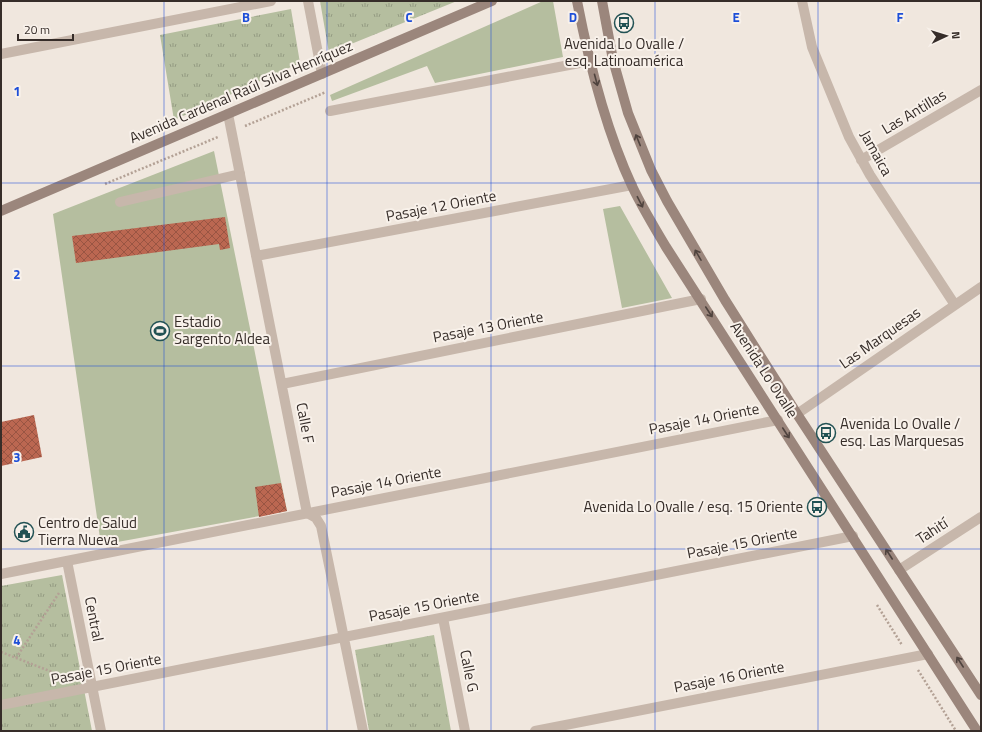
<svg xmlns="http://www.w3.org/2000/svg" width="982" height="732" viewBox="0 0 982 732" font-family="'Titillium Web',sans-serif">
	<style>
		.grass { fill: #b5be9f }
		.park { fill: url(#park-tufts) }
		.building { fill: url(#building-cross-hatch) }
		.lines { fill: none; stroke-linecap: round; stroke-linejoin: round }
		.path { stroke: #b3a195; stroke-width: 2.5; stroke-dasharray: 2 2; stroke-linecap: butt }
		.lane { stroke: #c7b7ab; stroke-width: 10 }
		.street { stroke: #c7b7ab; stroke-width: 10 }
		.secondary { stroke: #9b867c; stroke-width: 10 }
		.oneway { stroke: #4f433e }
		.grid { fill: none; stroke: #1d4ed8; stroke-width: 1; stroke-opacity: 0.55 }
		.labels { text-anchor: middle; stroke-width: 4; stroke-linejoin: round; paint-order: stroke }
		.poi-label { font-size: 15px; fill: #362d29; stroke: #f8f1ea; text-anchor: start }
		.street-label { font-size: 15px; fill: #362d29; stroke: #f8f1ea }
		.grid-label { font-size: 13px; text-anchor: middle; font-weight: bold; fill: #1d4ed8; stroke: #f8f1ea; stroke-width: 4; stroke-linejoin: round; paint-order: stroke }
	</style>
	<defs>
		<pattern id="park-tufts" width="24" height="20" patternUnits="userSpaceOnUse"><rect width="24" height="20" fill="#b5be9f"/><path d="M3 7l-1-3M5 7V3M7 7l1-3M15 17l-1-3M17 17v-4M19 17l1-3" fill="none" stroke="#949b82"/></pattern>
		<pattern id="building-cross-hatch" width="8" height="8" patternUnits="userSpaceOnUse"><rect width="8" height="8" fill="#bb6751"/><path d="M0 0l8 8M0 8l8-8" fill="none" stroke="#995543"/></pattern>
	</defs>
	<rect width="100%" height="100%" fill="#f0e7de"/>
	<path class="grass" d="M543,1h10l10,56 -128,26 -8,-17 -95,35 -2,-6z
		M214,151l73,360 -186,34 -48,-331z
		M620,206l52,92 -50,10 -19,-99z"/>
	<path class="park" d="M320,1h137l-128,52z
		M291,9l9,54 -126,57 -14,-85z
		M62,575l30,156h-91v-145z
		M434,635l17,96h-82l-14,-81z"/>
	<path class="building" d="M225,217l5,31 -10,2 -1,-6 -143,19 -4,-27z
		M34,415l8,42 -41,9v-44z
		M281,483l6,28 -28,6 -4,-30z"/>
	<g class="lines">
		<path class="path" d="M245,126l81,-34
			M105,184l113,-47
			M877,605l25,40
			M1,652l64,25
			M16,658l43,-65
			M918,670l38,61"/>
		<path class="lane" d="M120,202l120,-28"/>
		<path class="street" d="M308,1l14,73
			M802,1l10,46 37,90 21,38 85,130
			M1,54l270,-53
			M330,111l260,-50
			M228,114l79,399 9,5 5,8 42,205
			M861,160l120,-70
			M256,256l376,-71
			M282,384l419,-85
			M797,414l184,-127
			M67,561l34,170
			M899,570l82,-53
			M1,574l777,-154
			M443,618l22,113
			M1,705l852,-169
			M535,731l393,-77"/>
		<path class="secondary" d="M577,1c12,62 28,127 55,185 10,21 22,41 34,61l311,484
			M602,1l11,59 15,53 23,57 16,31 58,99 72,114 184,281
			M1,211l491,-210"/>
	</g>
	<defs><path id="oneway-shaft" d="M-6 0H5M1.5-3L5.5 0L1.5 3" fill="none" stroke-width="1.6" stroke-linecap="round" stroke-linejoin="round"/></defs>
	<g class="oneway">
		<use href="#oneway-shaft" transform="translate(596 80) rotate(75)"/>
		<use href="#oneway-shaft" transform="translate(638 140) rotate(-112)"/>
		<use href="#oneway-shaft" transform="translate(640 202) rotate(63)"/>
		<use href="#oneway-shaft" transform="translate(698 255) rotate(-120)"/>
		<use href="#oneway-shaft" transform="translate(709 312) rotate(57)"/>
		<use href="#oneway-shaft" transform="translate(786 433) rotate(57)"/>
		<use href="#oneway-shaft" transform="translate(889 554) rotate(-123)"/>
		<use href="#oneway-shaft" transform="translate(960 662) rotate(-123)"/>
	</g>
	<path class="grid" d="M164,1v730M327,1v730M491,1v730M655,1v730M818,1v730M1,183h980M1,366h980M1,549h980"/>
	<defs>
		<g id="bus-ring" transform="scale(1)"><circle r="9.5" fill="#f8f1ea" stroke="#225254" stroke-width="1.5"/><path d="M-5-6H5V4H4V6H2V4H-2V6H-4V4H-5ZM-3.5-4V0h7V-4ZM-3.5 1.2v1.5H-2V1.2ZM2 1.2v1.5H3.5V1.2Z" fill="#225254"/></g>
		<g id="stadium-ring" transform="scale(1)"><circle r="9.5" fill="#f8f1ea" stroke="#225254" stroke-width="1.5"/><path d="M0-5a6.5 5 0 1 0 0 10a6.5 5 0 1 0 0-10ZM-3.5-1.8h7v3.6h-7Z" fill="#225254"/></g>
		<g id="civic-ring" transform="scale(1)"><circle r="9.5" fill="#f8f1ea" stroke="#225254" stroke-width="1.5"/><path d="M-.6-6.5H3V-4.5H.6V-3L4-1V1h2V6H-6V1h2V-1L-.6-3ZM-1.2 2.5V6h2.4V2.5Z" fill="#225254"/></g>
	</defs>
	<g fill-rule="evenodd">
		<use href="#bus-ring" x="624" y="23"/>
		<use href="#stadium-ring" x="160" y="331"/>
		<use href="#bus-ring" x="826" y="433"/>
		<use href="#bus-ring" x="817" y="507"/>
		<use href="#civic-ring" x="24" y="532"/>
	</g>
	<g class="labels">
		<g class="poi-label">
			<text x="624" y="49" text-anchor="middle">Avenida Lo Ovalle /<tspan x="624" dy="17">esq. Latinoamérica</tspan></text>
			<text x="174" y="327">Estadio<tspan x="174" dy="17">Sargento Aldea</tspan></text>
			<text x="840" y="429">Avenida Lo Ovalle /<tspan x="840" dy="17">esq. Las Marquesas</tspan></text>
			<text x="803" y="512" text-anchor="end">Avenida Lo Ovalle / esq. 15 Oriente</text>
			<text x="38" y="528">Centro de Salud<tspan x="38" dy="17">Tierra Nueva</tspan></text>
		</g>
		<g class="street-label">
			<text transform="translate(241 92) rotate(-23)" y="5">Avenida Cardenal Raúl Silva Henríquez</text>
			<text transform="translate(914 112) rotate(-31)" y="5">Las Antillas</text>
			<text transform="translate(876 153) rotate(61)" y="5">Jamaica</text>
			<text transform="translate(441 206) rotate(-11)" y="5">Pasaje 12 Oriente</text>
			<text transform="translate(488 327) rotate(-11)" y="5">Pasaje 13 Oriente</text>
			<text transform="translate(880 338) rotate(-35)" y="5">Las Marquesas</text>
			<text transform="translate(764 370) rotate(57)" y="5">Avenida Lo Ovalle</text>
			<text transform="translate(704 419) rotate(-11)" y="5">Pasaje 14 Oriente</text>
			<text transform="translate(305 423) rotate(79)" y="5">Calle F</text>
			<text transform="translate(386 482) rotate(-11)" y="5">Pasaje 14 Oriente</text>
			<text transform="translate(932 531) rotate(-33)" y="5">Tahití</text>
			<text transform="translate(742 543) rotate(-11)" y="5">Pasaje 15 Oriente</text>
			<text transform="translate(424 606) rotate(-11)" y="5">Pasaje 15 Oriente</text>
			<text transform="translate(94 619) rotate(79)" y="5">Central</text>
			<text transform="translate(106 669) rotate(-11)" y="5">Pasaje 15 Oriente</text>
			<text transform="translate(469 671) rotate(79)" y="5">Calle G</text>
			<text transform="translate(729 677) rotate(-11)" y="5">Pasaje 16 Oriente</text>
		</g>
	</g>
	<g class="grid-label">
		<text x="246" y="22">B</text>
		<text x="409" y="22">C</text>
		<text x="573" y="22">D</text>
		<text x="736" y="22">E</text>
		<text x="900" y="22">F</text>
		<text x="17" y="96">1</text>
		<text x="17" y="279">2</text>
		<text x="17" y="462">3</text>
		<text x="17" y="645">4</text>
	</g>
	<rect width="982" height="732" fill="none" stroke="#362d29" stroke-width="4"/>
	<g transform="translate(946 36) rotate(86)" stroke="#f8f1ea" stroke-width="3" paint-order="stroke">
	<path d="M0-3L7 15L0 10L-7 15Z" fill="#362d29"/>
	<text y="-6" font-size="11" font-weight="bold" text-anchor="middle" fill="#362d29">N</text>
	</g>
	<path d="M18 34v6h55v-6" fill="none" stroke="#362d29" stroke-width="2"/>
	<text x="24" y="34" font-size="12" fill="#362d29" stroke="#f8f1ea" stroke-width="3" paint-order="stroke">20 m</text>
</svg>
